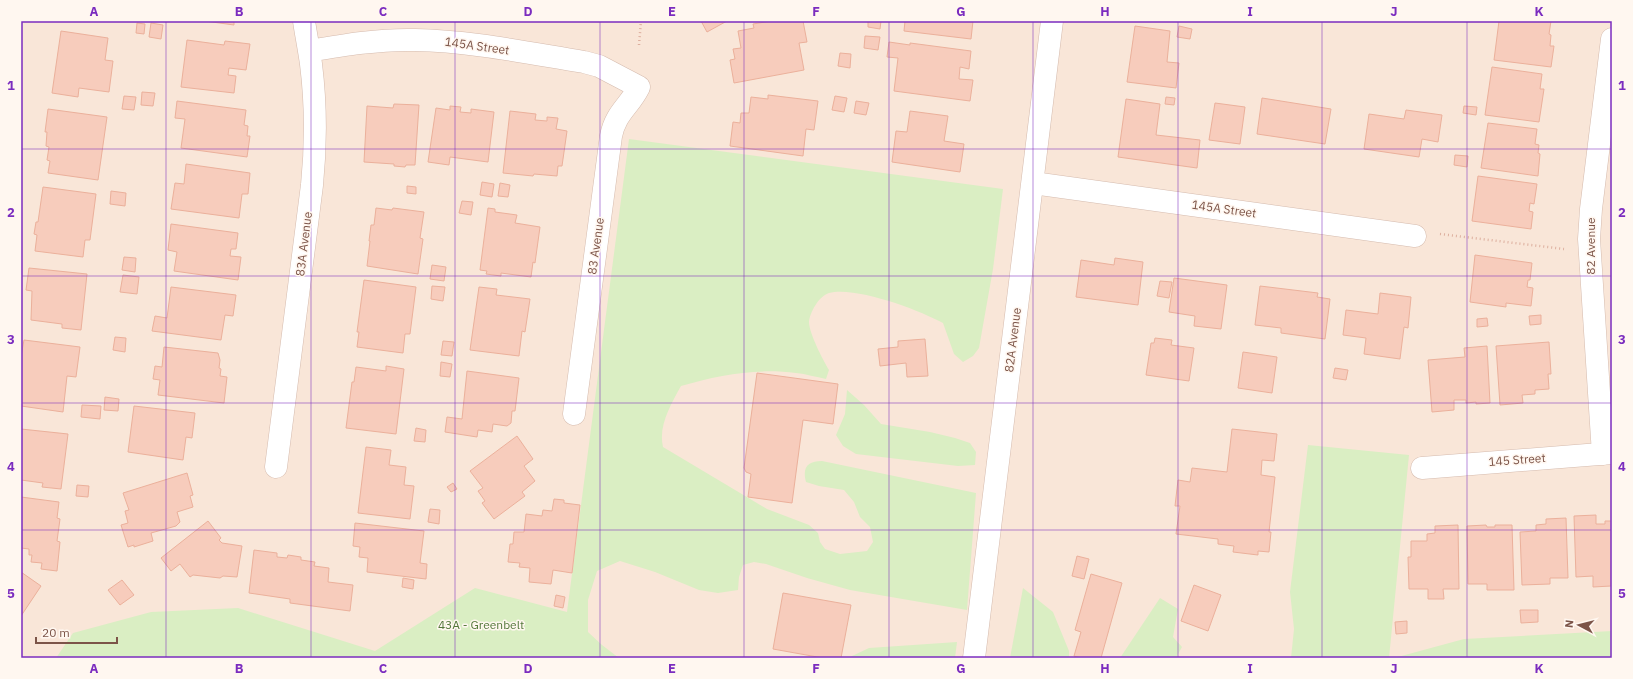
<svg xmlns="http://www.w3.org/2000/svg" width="1633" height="679" viewBox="0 0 1633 679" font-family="'IBM Plex Sans',sans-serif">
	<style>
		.residential { fill: #f9e6d8 }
		.green { fill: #daeec3 }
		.building { fill: #f7ccbc; stroke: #ebb09b }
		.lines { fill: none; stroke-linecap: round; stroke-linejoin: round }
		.minor-casing { stroke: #d5bbae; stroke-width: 23 }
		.path { stroke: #ddaf9e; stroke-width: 2.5; stroke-dasharray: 1 3; stroke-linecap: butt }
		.minor { stroke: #fff; stroke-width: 22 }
		.grid { fill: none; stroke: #7b2cbf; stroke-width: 1; stroke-opacity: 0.55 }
		.labels { text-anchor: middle; stroke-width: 3; stroke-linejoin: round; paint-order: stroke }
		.street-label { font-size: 12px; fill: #7c5448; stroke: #fff7f0 }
		.park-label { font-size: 12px; fill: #537739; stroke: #fff7f0 }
		.neatline { fill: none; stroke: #7b2cbf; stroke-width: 1.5 }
		.grid-label { font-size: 13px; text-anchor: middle; font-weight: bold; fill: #7b2cbf }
	</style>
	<rect width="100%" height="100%" fill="#fef3e7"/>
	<path class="residential" d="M21,21h1591v637h-1591z"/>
	<path class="green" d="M629,139l374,50 -10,80 -14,79 -6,8 -10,6 -9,-8 -11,-31c-24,-13 -87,-37 -114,-30 -10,3 -19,19 -20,29 0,11 14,38 20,48l-3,9c-10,-2 -20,-5 -30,-6 -40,-5 -77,2 -115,13 -10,18 -23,40 -18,61l104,62 42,16 9,8 2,9 5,7 15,5 27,-3 6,-9 -3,-15 -10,-10 -6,-15 -10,-12 -25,-4 -13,-4c-4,-15 2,-21 16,-21l154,32 -9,117 -117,-20 -43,-12 -41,-14 -12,-2 -11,3 -4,12 -1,13 -20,3 -19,-3 -44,-18 -35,-11 -23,10 -9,29v32l14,13 17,13h-563l17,-25 78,-21 87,-4 137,43 100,-63 92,24z
		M847,390l17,15 17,19 49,8 25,6 15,5 6,9 -1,13 -17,1 -102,-12 -13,-8 -7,-11 9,-21z
		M1308,445l101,10 -20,203h-98l3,-29 -4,-37z
		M1023,588l30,24 16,39v7h-59z
		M1160,598l18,11 -5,28 9,10 -6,11h-56z
		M1612,631v27h-218l70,-19z
		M957,642l-2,16h-105l2,-2 17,-8z"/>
	<path class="building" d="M205,21h29v4z
		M701,21h26l-20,11z
		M771,21h32l4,21 -8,1 5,27 -70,13 -4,-23 5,-1 -2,-10 8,-1 -3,-17 16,-3 -1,-4z
		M868,21h13l-1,8 -12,-2z
		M905,21h68l-2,18 -67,-8z
		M1499,21h52l-2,13 2,1 -1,11h4l-3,21 -57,-7z
		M137,23l8,1 -1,10 -8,-1z
		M151,23l12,2 -2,14 -12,-2z
		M1135,26l35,5 -3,31 12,1 -3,25 -49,-6z
		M1179,26l13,3 -2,10 -13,-2z
		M61,31l47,7 -3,22 8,1 -4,31 -30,-4 -1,9 -26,-4z
		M865,36l15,1 -2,13 -14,-2z
		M187,40l37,5 1,-4 25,3 -4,26 -17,-2 -1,7 8,1 -2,17 -53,-6z
		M889,42l21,3v-2l61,8 -2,18 -9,-2 -1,12 14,1 -3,21 -76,-10 4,-33 -11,-1z
		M840,53l11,1 -1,14 -12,-2z
		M1492,67l50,7 -2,15h4l-5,33 -54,-7z
		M142,92l13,1 -2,13 -12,-1z
		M768,95l50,6 -4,29 -8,-1 -3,27 -73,-10 3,-24 7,1 1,-10h8l2,-16 17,2z
		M124,96l12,1 -2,13 -12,-1z
		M835,96l12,2 -3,14 -12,-2z
		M1166,97l9,1 -1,7 -9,-1z
		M1262,98l69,11 -6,35 -68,-10z
		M1126,99l34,5 -4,31 44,5 -3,28 -79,-11z
		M177,101l69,9 -2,15 4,1 -1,10h3l-3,21 -66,-9 4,-29 -10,-1z
		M856,101l13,2 -3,12 -12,-2z
		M1215,103l30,4 -5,37 -31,-4z
		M394,104l25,1 -4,60h-9l-1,2 -11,-1v-2l-30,-2 3,-56 26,2z
		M450,106l11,1 -1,5 11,1v-4l23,3 -6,50 -38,-5 -1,8 -21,-3 8,-54 14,2z
		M1464,106l13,1 -1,8 -13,-2z
		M48,109l59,8 -9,63 -50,-7 2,-12 -3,-1 2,-13 -3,-1 1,-14h-2z
		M1406,110l36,5 -4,27 -16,-3 -3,18 -55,-8 5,-35 35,5z
		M510,111l26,3 -1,6 12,1v-4l11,1 -2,11 11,2 -5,35h-4l-1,10 -23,-2 -1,2 -30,-3z
		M910,111l38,5 -4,25 20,3 -4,28 -68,-10 4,-31 11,1z
		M1488,123l49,6 -2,15 4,1 -1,8 2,1 -2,22 -57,-8z
		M1455,155l13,1 -1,11 -13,-2z
		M186,164l64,9 -2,21h-6l-3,24 -68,-9 4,-26 9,1z
		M1478,176l59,8 -3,20 -4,-1 -1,8 4,1 -2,17 -59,-8z
		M482,182l12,2 -2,13 -12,-2z
		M500,183l10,2 -2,12 -10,-1z
		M407,186l9,1v7l-9,-1z
		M43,187l53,7 -6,46h-5l-2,17 -48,-6 2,-16 -3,-1 2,-12h2z
		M111,191l15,2 -1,13 -15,-2z
		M462,201l11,1 -2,13 -12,-2z
		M376,208l16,2 1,-2 31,4 -4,26 3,1 -5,35 -51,-8 3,-25h-1l2,-16h3z
		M488,208l7,1v3l22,3 -2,8 25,4 -5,36 -2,-1 -2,15 -30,-4v3l-15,-2 1,-3 -7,-1z
		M171,224l67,9 -2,16h-5l-1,7 11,1 -3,23 -64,-9 3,-19 -9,-2z
		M1475,255l57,8 -2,17h-2l-1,7 6,1 -2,18 -25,-3v4l-36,-5z
		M124,257l12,1 -1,14 -13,-2z
		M1115,258l28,4 -5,43 -62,-8 5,-37 33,5z
		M432,265l14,2 -2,14 -14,-2z
		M29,268l58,6 -6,56 -19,-2v-4l-31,-4 1,-29 -6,-1z
		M123,275l16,2 -2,17 -17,-2z
		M1174,278l53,7 -6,44 -27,-3 1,-10 -26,-4z
		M364,280l52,7 -6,47h-5l-2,19 -46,-6 2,-15h-2z
		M1160,281l12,1 -3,16 -12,-2z
		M432,286l13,1 -2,14 -12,-2z
		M1260,286l58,7 -1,4 13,2 -5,40 -44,-6v-5l-26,-3z
		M171,287l65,8 -3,21 -8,-1 -4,25 -69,-9 3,-15 12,2z
		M479,287l18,2 -1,6 34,4 -5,33 -3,-1 -3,25 -49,-6z
		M1380,293l31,4 -3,31 -4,-1 -4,32 -36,-5 2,-16 -23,-3 3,-25 32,4z
		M1541,315v9l-11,1 -1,-9z
		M1487,318l1,8 -11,1v-8z
		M115,337l11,1 -1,14 -12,-2z
		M1155,338l17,2 -1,5 23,3 -5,33 -43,-6 5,-32h3z
		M925,339l3,37 -21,1 -1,-14 -26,3 -2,-17 20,-2v-6z
		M24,340l56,7 -4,30 -9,-1 -4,36 -42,-6v-50z
		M443,341l11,1 -2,14 -11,-1z
		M1549,342l2,32h-3l1,15 -14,1v4l-13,1 1,8 -23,2 -4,-59z
		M1487,346l3,57 -14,1v-2l-10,1v-3h-12v10l-22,2 -4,-52 37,-3 -1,-9z
		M164,347l54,6 2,7 -1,8 2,1 -1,7 7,1 -3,26 -66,-8 2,-15 -7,-1 2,-13 7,1z
		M1243,352l34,5 -5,36 -34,-5z
		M441,362l11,2 -2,13 -10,-1z
		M386,366l18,3 -8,65 -50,-6 6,-46h2l2,-15 30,4z
		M1335,368l13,2 -2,10 -13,-2z
		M467,371l52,7 -4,33h-3l-1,12 -4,3 -14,-2 -1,8 -14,-2 -1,7 -32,-5 2,-15 15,2z
		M757,373l81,11 -5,40 -30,-4 -11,83 -44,-6 3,-23 -5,-2 -2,-4z
		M105,397l14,2 -1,12 -14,-1z
		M82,405l19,1 -1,13 -19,-2z
		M134,406l61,7 -3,25 -6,-1 -3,23 -55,-8z
		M416,428l10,2 -1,12 -11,-1z
		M21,429l47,5 -7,55 -19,-2 1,-4 -22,-3z
		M1232,429l45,5 -3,27 -12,-1 -1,15 14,2 -6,55h2l-2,20 -11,-1v4l-25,-3 1,-6 -16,-2v-5l-42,-5 4,-28h-5l3,-26 12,2 2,-14 35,4z
		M517,436l16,23 -9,7 11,15 -13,11 3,4 -31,23 -12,-16 3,-2 -7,-10 5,-3 -13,-17z
		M366,447l25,3 -2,15 17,2 -2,18 10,1 -4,33 -52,-6z
		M187,473l6,22 -3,1 3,11 -16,5 3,10 -4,4 -25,7 2,8 -19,6v-2l-6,2 -7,-22 7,-2 -3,-12 4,-1 -6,-17z
		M453,483l4,6 -6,3 -4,-5z
		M77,485l12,1 -1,11 -12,-1z
		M21,497l38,5 -2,16 3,1 -3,22 3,1 -3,29 -16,-2 1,-6 -11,-1 1,-7h-3v-6l-8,-1z
		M554,499l10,1v3l16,2 -8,68 -19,-3 -2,14 -22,-2 1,-14 -11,-1 1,-4 -12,-1 2,-18h3l1,-12h10l2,-18 16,2 1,-6 9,1z
		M430,509l10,1 -1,14 -11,-2z
		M1596,515v9h9v-3h7l-1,65 -18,1v-11l-17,1 -2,-61z
		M1566,518l2,60h-18v6l-28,1 -2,-53 16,-1v-6l10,-1v-5z
		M208,521l13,17 -2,2 3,3 20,3 -5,31 -14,-1 -3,2 -27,-3 -3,2 -10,-13 -9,7 -10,-13z
		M355,523l69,8 -4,32 7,1 -1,15 -59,-7 1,-14 -9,-1 1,-10 -7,-1z
		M1458,525l1,64h-16l1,10h-16v-10h-19l-1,-32h3v-16h16v-7l8,-1v-7z
		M1486,525l1,2h8v-2h17l2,65h-27v-6h-19l-1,-58z
		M254,550l23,3v4l10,1 1,-3 13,2v3l14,2 -1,4 15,2 -1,14 25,3 -3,26 -60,-8v-4l-41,-6z
		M1077,556l12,3 -5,20 -12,-3z
		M21,572l20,14 -20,30z
		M1091,574l31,9 -21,75h-20l-7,-2 7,-24 -6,-2z
		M403,578l11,2 -1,9 -11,-2z
		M122,580l12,15 -14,10 -12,-15z
		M1194,585l27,10 -13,36 -27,-10z
		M783,593l68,12 -10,53h-18l-50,-9z
		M556,595l9,2 -2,11 -9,-2z
		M1520,610h18v12l-17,1z
		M1407,621v12l-11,1 -1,-12z"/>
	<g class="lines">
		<g class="minor-casing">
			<path id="minor" d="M309,51c35,-6 70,-12 106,-11 56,1 113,13 169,22l15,4 40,21c-10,20 -23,25 -28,49l-37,278
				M1033,183l382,53
				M1603,454l-14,-215 2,-30 21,-170
				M276,467l36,-282c4,-40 4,-81 -1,-121 -2,-15 -5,-29 -7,-43
				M1422,468l190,-15
				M974,658l78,-637"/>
		</g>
		<path class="path" d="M639,45l2,-24
			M1440,234l124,15"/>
		<use href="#minor" class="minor"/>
	</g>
	<path class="grid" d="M166,21v637M311,21v637M455,21v637M600,21v637M744,21v637M889,21v637M1033,21v637M1178,21v637M1322,21v637M1467,21v637M21,149h1591M21,276h1591M21,403h1591M21,530h1591"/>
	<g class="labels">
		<g class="street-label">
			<text transform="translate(477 46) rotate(8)" y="4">145A Street</text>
			<text transform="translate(1224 209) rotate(8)" y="4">145A Street</text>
			<text transform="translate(304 244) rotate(-83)" y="4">83A Avenue</text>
			<text transform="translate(596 246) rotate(-82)" y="4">83 Avenue</text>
			<text transform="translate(1591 246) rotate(-90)" y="4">82 Avenue</text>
			<text transform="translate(1013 340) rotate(-83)" y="4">82A Avenue</text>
			<text transform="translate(1517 460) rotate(-4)" y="4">145 Street</text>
		</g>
		<g class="park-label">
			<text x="481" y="629">43A - Greenbelt</text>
		</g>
	</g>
	<rect width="1633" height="679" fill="none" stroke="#fff7f0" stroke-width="44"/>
	<g transform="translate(1579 625) rotate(277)" stroke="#fff7f0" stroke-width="3" paint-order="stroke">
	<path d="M0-3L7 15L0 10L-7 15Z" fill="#7c5448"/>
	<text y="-6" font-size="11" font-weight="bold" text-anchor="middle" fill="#7c5448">N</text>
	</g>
	<path d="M36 637v6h81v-6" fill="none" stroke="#7c5448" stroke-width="2"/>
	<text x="42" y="637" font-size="12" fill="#7c5448" stroke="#fff7f0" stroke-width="3" paint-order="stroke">20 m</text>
	<rect x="22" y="22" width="1589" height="635" class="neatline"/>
	<g class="grid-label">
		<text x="94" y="16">A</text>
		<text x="239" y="16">B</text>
		<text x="383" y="16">C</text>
		<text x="528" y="16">D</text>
		<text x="672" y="16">E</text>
		<text x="816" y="16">F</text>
		<text x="961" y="16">G</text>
		<text x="1105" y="16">H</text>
		<text x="1250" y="16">I</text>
		<text x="1394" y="16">J</text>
		<text x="1539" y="16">K</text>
		<text x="11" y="90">1</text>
		<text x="1622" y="90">1</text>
		<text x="11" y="217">2</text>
		<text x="1622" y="217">2</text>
		<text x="11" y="344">3</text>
		<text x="1622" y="344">3</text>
		<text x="11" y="471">4</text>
		<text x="1622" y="471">4</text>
		<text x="11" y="598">5</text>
		<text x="1622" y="598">5</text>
		<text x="94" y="673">A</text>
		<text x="239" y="673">B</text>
		<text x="383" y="673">C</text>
		<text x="528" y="673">D</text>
		<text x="672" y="673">E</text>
		<text x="816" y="673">F</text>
		<text x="961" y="673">G</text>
		<text x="1105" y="673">H</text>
		<text x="1250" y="673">I</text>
		<text x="1394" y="673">J</text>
		<text x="1539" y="673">K</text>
	</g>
</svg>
